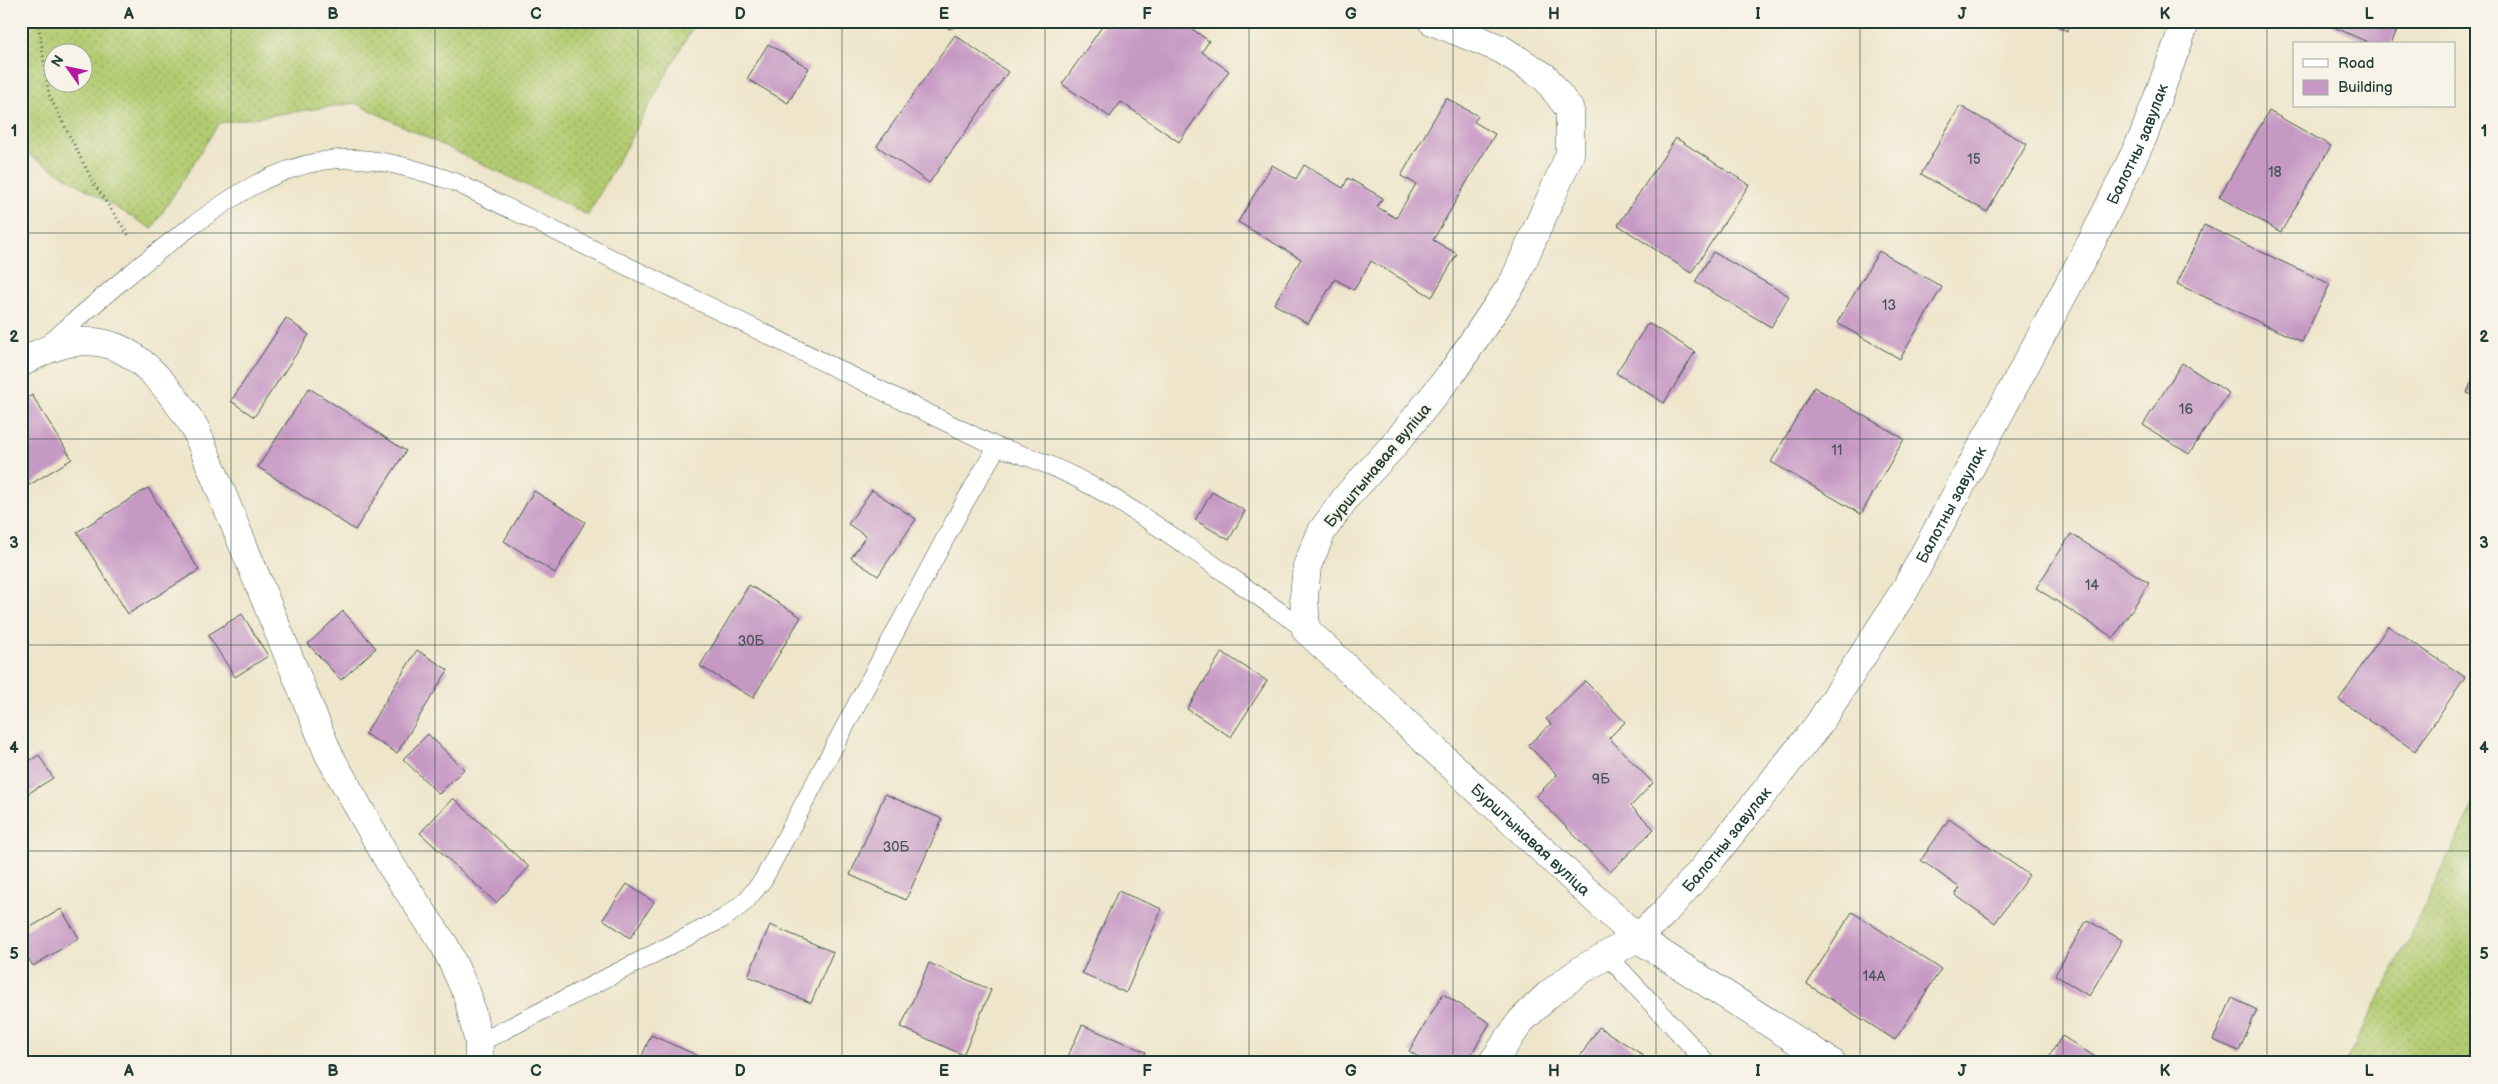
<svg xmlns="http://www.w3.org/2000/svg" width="2498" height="1084" viewBox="0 0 2498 1084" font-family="'Balsamiq Sans',sans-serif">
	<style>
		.grass { fill: url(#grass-dots); stroke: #688452; fill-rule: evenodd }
		.building { fill: #c698c4 }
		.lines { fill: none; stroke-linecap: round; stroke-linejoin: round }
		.service-casing { stroke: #3e564a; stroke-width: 19 }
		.minor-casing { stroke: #3e564a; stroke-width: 29 }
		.secondary-casing { stroke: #3e564a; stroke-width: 29 }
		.path { stroke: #3e564a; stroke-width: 3; stroke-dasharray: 1 4; stroke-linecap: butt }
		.service { stroke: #fff; stroke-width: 18 }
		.minor { stroke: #fff; stroke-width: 28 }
		.secondary { stroke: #fff; stroke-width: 28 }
		.grid { fill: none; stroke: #1f3d34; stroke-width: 1; stroke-opacity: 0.55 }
		.labels { text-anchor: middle; stroke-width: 4; stroke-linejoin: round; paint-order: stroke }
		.number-label { font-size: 14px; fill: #495458 }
		.street-label { font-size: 16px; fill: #1f3d34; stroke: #f7f3e8 }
		.neatline { fill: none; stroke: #1f3d34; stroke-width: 2 }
		.grid-label { font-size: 16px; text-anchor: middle; font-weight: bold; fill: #1f3d34 }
	</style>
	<defs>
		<pattern id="grass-dots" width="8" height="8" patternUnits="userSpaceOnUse" patternTransform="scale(1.25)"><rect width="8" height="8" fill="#b2cb70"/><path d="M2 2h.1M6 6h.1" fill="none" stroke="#90a65d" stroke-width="1.8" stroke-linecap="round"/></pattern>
	</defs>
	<rect width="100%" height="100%" fill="#f7f3e8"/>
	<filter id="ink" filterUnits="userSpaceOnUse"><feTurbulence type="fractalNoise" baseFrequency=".02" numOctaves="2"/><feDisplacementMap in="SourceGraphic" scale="10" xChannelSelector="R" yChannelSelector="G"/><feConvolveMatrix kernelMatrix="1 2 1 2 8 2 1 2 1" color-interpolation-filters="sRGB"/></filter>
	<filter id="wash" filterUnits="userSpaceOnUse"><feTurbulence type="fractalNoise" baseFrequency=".0096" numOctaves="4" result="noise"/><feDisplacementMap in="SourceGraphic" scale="20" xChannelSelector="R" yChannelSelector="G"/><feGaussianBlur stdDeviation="1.12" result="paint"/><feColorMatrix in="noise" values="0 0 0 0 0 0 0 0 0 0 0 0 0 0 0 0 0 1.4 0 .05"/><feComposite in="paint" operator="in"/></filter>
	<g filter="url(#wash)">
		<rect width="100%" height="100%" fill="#eee5ca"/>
		<path class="grass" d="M21,21h675l-108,194 -233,-112 -136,20 -67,106 -131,-79zM52,52h30v30h-30z
			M2477,797v266h-132l53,-102z"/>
		<g id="blocks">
			<path class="building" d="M936,21h19l-5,8z
				M1106,21h75l28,20 -7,11 27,19 -50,71 -58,-40 -11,15 -48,-33z
				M2049,21h24l-6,10z
				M2320,21h81l-10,23h-19z
				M955,35l53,37 -79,111 -52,-37z
				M768,44l41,24 -21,35 -41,-24z
				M1446,98l32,18 -4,6 21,12 -62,106 24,14 -25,43 -61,-36 -17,29 -19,-11 -27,45 -34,-20 27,-45 -63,-37 34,-57 24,14 8,-14 39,23 5,-10 35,20 -6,9 19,11 20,-34 -15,-8z
				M1960,106l67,38 -40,68 -66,-38z
				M2269,111l62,35 -50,86 -62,-35z
				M1676,138l73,47 -58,88 -73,-48z
				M2204,225l126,59 -28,58 -125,-58z
				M1879,251l63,36 -42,72 -63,-36z
				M1713,252l76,44 -18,31 -76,-45z
				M286,318l23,17 -55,82 -23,-16z
				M1648,323l47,29 -31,51 -48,-30z
				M2182,363l47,30 -40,61 -46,-29z
				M2477,368v29l-10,-4z
				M1814,387l90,52 -43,75 -90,-52z
				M309,388l97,63 -51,79 -97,-63z
				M32,395l40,64 -51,31v-88z
				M148,488l51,82 -71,44 -51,-82z
				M872,490l44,29 -38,57 -27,-18 15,-22 -18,-12z
				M534,491l51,31 -30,51 -51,-32z
				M1212,492l33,19 -16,29 -34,-20z
				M2071,534l78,49 -35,55 -78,-50z
				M749,585l52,32 -48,81 -53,-32z
				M343,611l33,37 -35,32 -33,-36z
				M242,614l26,42 -33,21 -27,-42z
				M2388,626l77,51 -50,74 -76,-51z
				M417,650l31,20 -51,83 -32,-19z
				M1222,652l45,29 -36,56 -44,-28z
				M1585,681l40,41 -16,16 44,45 -22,23 23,23 -44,43 -74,-76 21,-21 -29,-30 23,-21 -5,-5z
				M428,734l36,35 -25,25 -36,-35z
				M39,755l14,23 -32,20v-32z
				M885,794l57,25 -36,81 -56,-25z
				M453,798l76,69 -33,36 -76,-70z
				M1949,819l80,56 -34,48 -40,-28 5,-7 -39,-28z
				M627,884l27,18 -24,36 -27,-19z
				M1118,891l44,18 -36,84 -44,-20z
				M61,909l18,29 -46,28 -12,-20v-13z
				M1852,912l89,57 -46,71 -88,-56z
				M2087,920l35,20 -33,56 -34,-21z
				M770,925l63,27 -22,51 -63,-27z
				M929,963l62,27 -28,65 -62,-28z
				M1443,994l47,29 -24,40h-38l-19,-12z
				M2232,998l25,12 -18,41 -26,-11z
				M21,1013l6,10 -6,4z
				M1082,1025l64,27 -5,11h-76z
				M1599,1027l44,28 -5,8h-62z
				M651,1035l59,26v2h-71z
				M2062,1036l43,27h-60z"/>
		</g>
	</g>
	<g filter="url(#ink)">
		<use href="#blocks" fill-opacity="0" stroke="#3e564a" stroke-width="1"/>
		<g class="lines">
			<g class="service-casing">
				<path id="service" d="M45,347c47,-41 93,-82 143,-118 42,-31 82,-59 134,-68 46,-8 90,7 133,21l542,265
					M1607,955l100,108
					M479,1043l245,-125 21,-16 18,-22 200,-375 34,-58c72,19 133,60 194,102 38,27 77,54 115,81"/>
			</g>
			<g class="minor-casing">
				<g id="minor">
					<path id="s1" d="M1432,21l69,28 44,28 25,33v44l-56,127 -63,93 -57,71 -47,51 -25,35 -15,35 -3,30 2,34 331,308 195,125"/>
					<path d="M21,363c84,-51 129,-5 174,65l134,327 63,112 53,79 22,48 12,49v20"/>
				</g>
			</g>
			<g class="secondary-casing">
				<g id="secondary">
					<path id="s2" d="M1492,1063l29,-42 28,-27 32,-24 56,-32 27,-25 39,-44 115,-144 88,-137 187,-349 50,-102 43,-116"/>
				</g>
			</g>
			<path class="path" d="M38,21l11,74 45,89 35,52"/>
			<use href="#service" class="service"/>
			<use href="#minor" class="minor"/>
			<use href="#secondary" class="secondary"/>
		</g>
	</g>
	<path class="grid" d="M231,21v1042M435,21v1042M638,21v1042M842,21v1042M1045,21v1042M1249,21v1042M1453,21v1042M1656,21v1042M1860,21v1042M2063,21v1042M2267,21v1042M21,233h2456M21,439h2456M21,645h2456M21,851h2456"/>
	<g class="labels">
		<g class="number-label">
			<text x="1974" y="164">15</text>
			<text x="2275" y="177">18</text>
			<text x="1889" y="310">13</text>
			<text x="2186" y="414">16</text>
			<text x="1837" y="455">11</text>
			<text x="2092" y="590">14</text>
			<text x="751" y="646">30Б</text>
			<text x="1601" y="784">9Б</text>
			<text x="896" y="852">30Б</text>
			<text x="1874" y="981">14А</text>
		</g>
		<g class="street-label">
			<text dy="6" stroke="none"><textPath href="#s2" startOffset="1138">Балотны завулак</textPath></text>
			<text transform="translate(1377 465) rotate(-50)" y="6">Бурштынавая вуліца</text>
			<text dy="6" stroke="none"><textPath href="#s2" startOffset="732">Балотны завулак</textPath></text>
			<text dy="6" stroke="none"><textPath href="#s1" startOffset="1076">Бурштынавая вуліца</textPath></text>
			<text dy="6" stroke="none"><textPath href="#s2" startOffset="328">Балотны завулак</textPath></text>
		</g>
	</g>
	<rect width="2498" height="1084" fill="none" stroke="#f7f3e8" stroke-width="55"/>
	<rect x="2293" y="42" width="162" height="65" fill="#f7f3e8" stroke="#a1aaa0"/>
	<rect x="2303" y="59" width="25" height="8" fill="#ffffff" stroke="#a1aaa0"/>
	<text x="2338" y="68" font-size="15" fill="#1f3d34">Road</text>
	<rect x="2303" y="80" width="25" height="15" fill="#c698c4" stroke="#a1aaa0"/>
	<text x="2338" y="92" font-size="15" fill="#1f3d34">Building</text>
	<g transform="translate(68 68) rotate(303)"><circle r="24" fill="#f7f3e8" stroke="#a1aaa0"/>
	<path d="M0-4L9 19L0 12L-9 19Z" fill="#b5179e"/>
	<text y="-8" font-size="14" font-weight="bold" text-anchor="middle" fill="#1f3d34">N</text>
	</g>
	<rect x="28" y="28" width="2442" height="1028" class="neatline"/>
	<g class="grid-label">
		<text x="129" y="19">A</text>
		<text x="333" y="19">B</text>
		<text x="536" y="19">C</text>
		<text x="740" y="19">D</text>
		<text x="944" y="19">E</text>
		<text x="1147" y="19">F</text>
		<text x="1351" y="19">G</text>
		<text x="1554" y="19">H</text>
		<text x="1758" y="19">I</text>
		<text x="1962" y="19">J</text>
		<text x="2165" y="19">K</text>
		<text x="2369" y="19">L</text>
		<text x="14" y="136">1</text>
		<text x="2484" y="136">1</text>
		<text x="14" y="342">2</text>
		<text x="2484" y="342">2</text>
		<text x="14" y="548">3</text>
		<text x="2484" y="548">3</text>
		<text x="14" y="753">4</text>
		<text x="2484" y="753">4</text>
		<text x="14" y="959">5</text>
		<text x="2484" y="959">5</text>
		<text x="129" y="1076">A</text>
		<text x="333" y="1076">B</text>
		<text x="536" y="1076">C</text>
		<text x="740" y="1076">D</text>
		<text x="944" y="1076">E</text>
		<text x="1147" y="1076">F</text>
		<text x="1351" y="1076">G</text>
		<text x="1554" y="1076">H</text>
		<text x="1758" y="1076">I</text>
		<text x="1962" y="1076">J</text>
		<text x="2165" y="1076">K</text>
		<text x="2369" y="1076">L</text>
	</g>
</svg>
